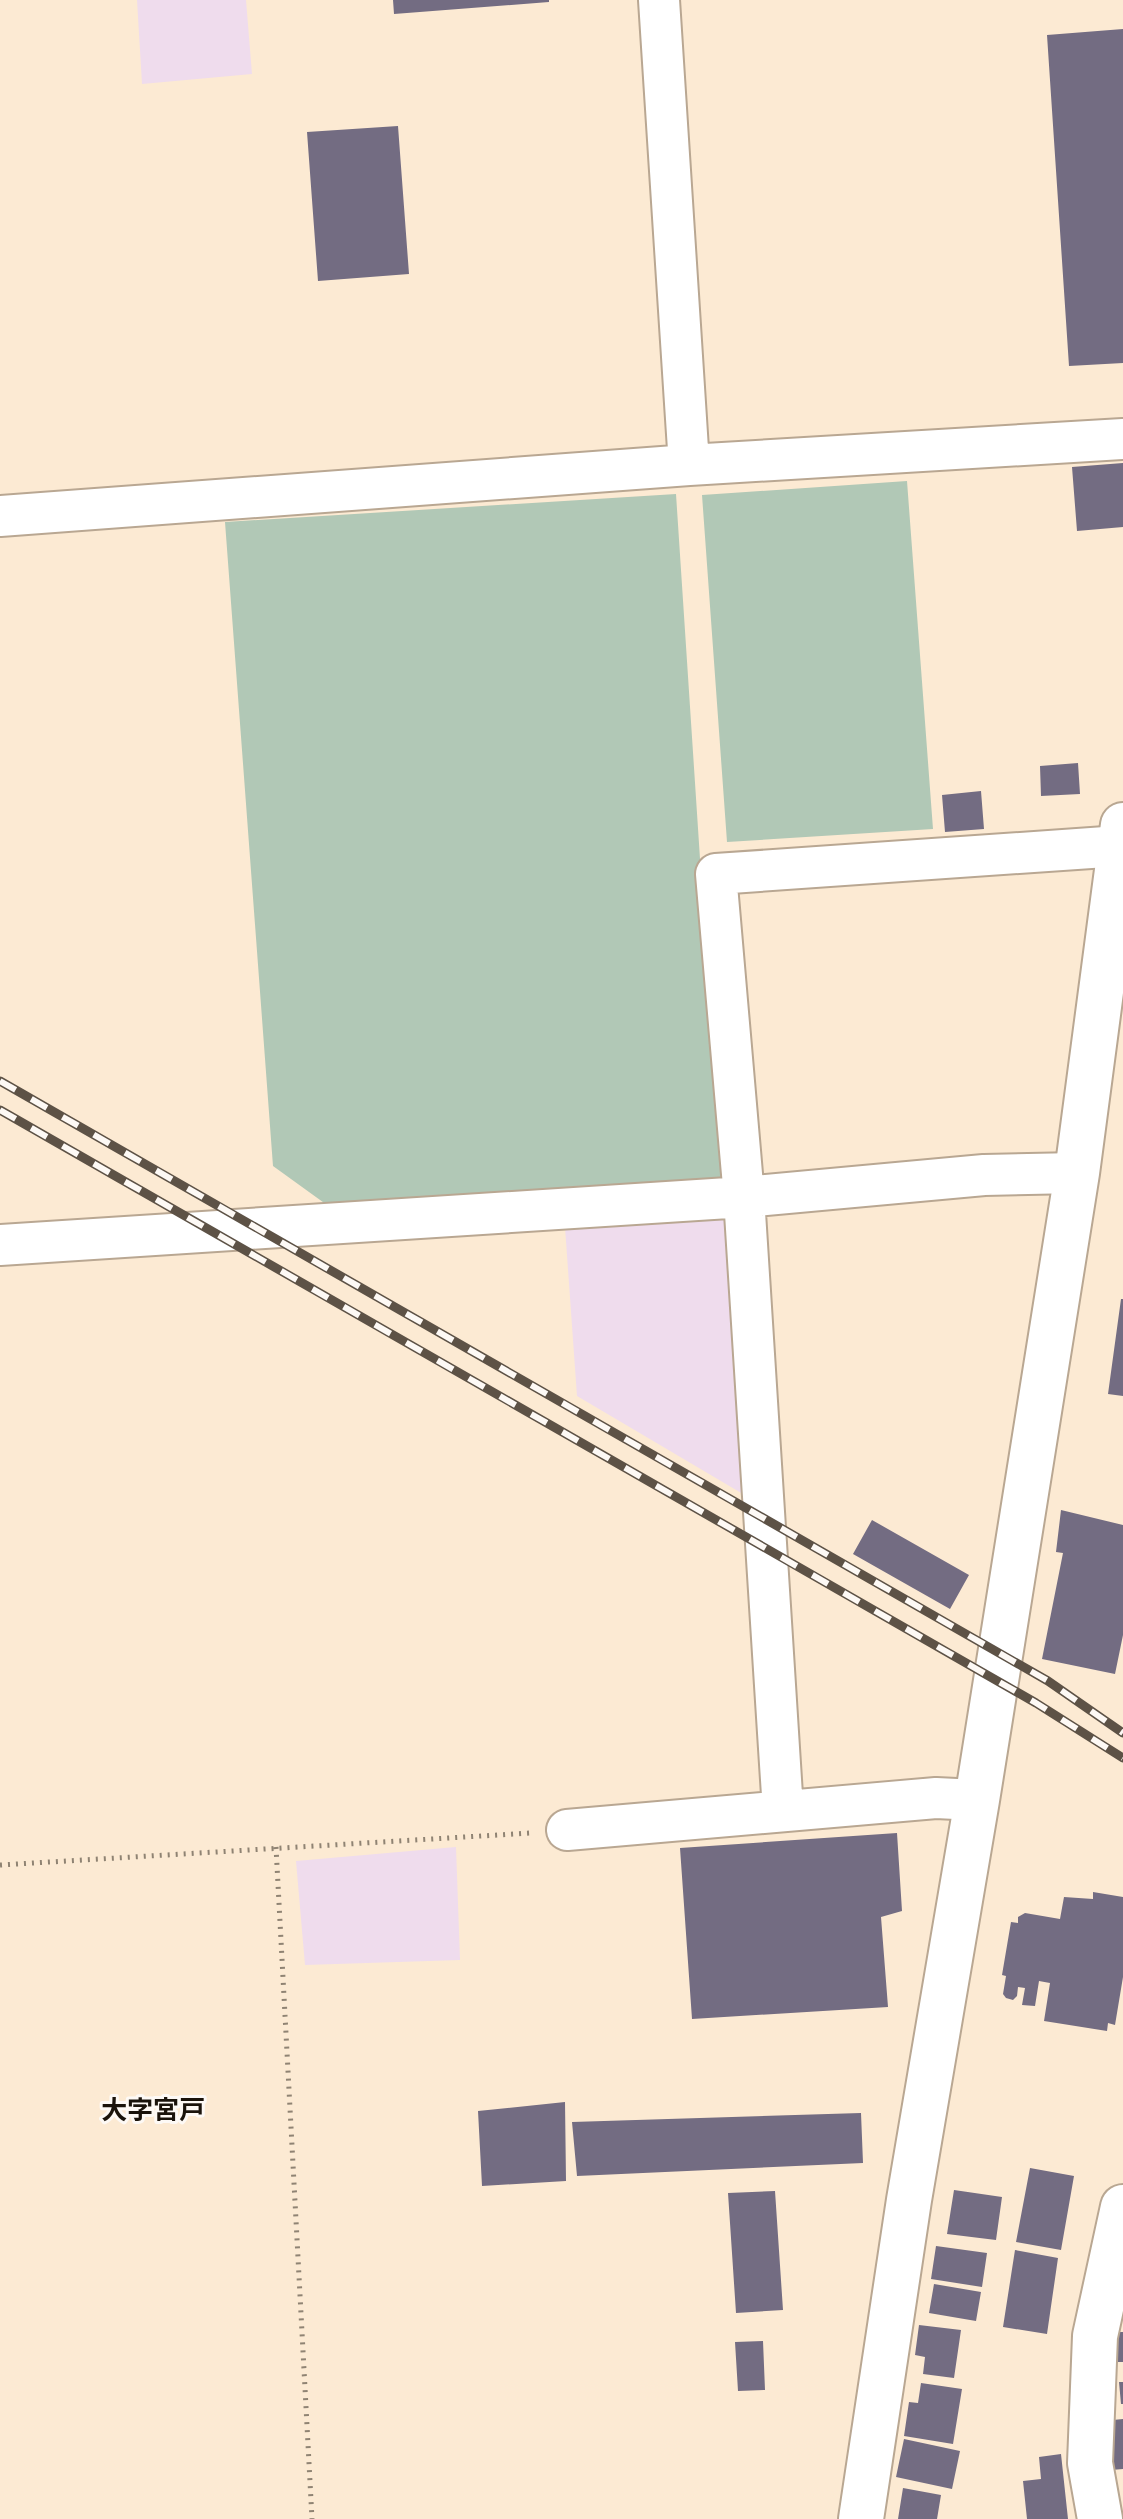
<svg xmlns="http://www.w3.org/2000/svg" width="1123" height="2519" viewBox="0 0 1123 2519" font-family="'Work Sans','Noto Sans JP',sans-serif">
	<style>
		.industrial { fill: #efdced }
		.green { fill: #b1c8b6 }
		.building { fill: #736c82 }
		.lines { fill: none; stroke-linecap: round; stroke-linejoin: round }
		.street-casing { stroke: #b9a792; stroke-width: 44 }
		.secondary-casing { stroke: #b9a792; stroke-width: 48 }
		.path { stroke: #8f8373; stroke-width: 5; stroke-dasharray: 2 6; stroke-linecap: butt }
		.street { stroke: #fff; stroke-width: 40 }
		.secondary { stroke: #fff; stroke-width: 44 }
		.rail-casing { stroke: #5d5246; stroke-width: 9 }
		.rail { stroke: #fdf9f5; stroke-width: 6; stroke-dasharray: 18; stroke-linecap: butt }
		.labels { text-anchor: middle; stroke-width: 6; stroke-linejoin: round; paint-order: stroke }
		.quarter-label { font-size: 26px; font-weight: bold; fill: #1a130b; stroke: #fdf9f5 }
	</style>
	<rect width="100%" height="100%" fill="#fcead3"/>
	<path class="industrial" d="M137,0h109l6,74 -110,10z
		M729,1213l19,284 -171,-101 -12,-169z
		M456,1847l4,113 -155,5 -9,-104z"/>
	<path class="green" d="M907,481l26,348 -206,13 -25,-347z
		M676,494l45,684 -394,27 -54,-39 -48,-644z"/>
	<path class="building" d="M393,0h156v2l-155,12z
		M1123,29v334l-54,3 -22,-331z
		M398,126l11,148 -91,7 -11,-149z
		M1123,463v64l-46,4 -5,-64z
		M1078,763l2,31 -39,2 -1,-30z
		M981,791l3,38 -39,3 -3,-37z
		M1121,1299h2v97l-15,-2z
		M1061,1510l62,15v110l-8,39 -73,-15 21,-106 -7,-1z
		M872,1520l97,55 -19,34 -97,-55z
		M897,1833l5,78 -21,6 7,90 -196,12 -12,-171z
		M1093,1892l30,5v80l-8,48 -7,-2 -1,8 -63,-10 6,-38 -11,-2 -4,25 -13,-1 3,-17 -7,-1 -1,9 -4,4 -7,-2 -3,-4 3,-18 -4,-1 9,-53 7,1v-6l7,-4 35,6 4,-22 29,2z
		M565,2102l1,79 -84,5 -4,-75z
		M861,2113l2,50 -286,13 -5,-54z
		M1030,2168l44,8 -13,74 -45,-8z
		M954,2190l48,7 -6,43 -49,-6z
		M775,2191l8,119 -47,3 -8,-120z
		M936,2246l51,7 -5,34 -51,-8z
		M1015,2250l43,8 -11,76 -44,-7z
		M934,2284l47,8 -5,29 -47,-8z
		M919,2325l42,5 -7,48 -31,-4 2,-17 -10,-2z
		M1116,2332h7v30h-5z
		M763,2341l2,49 -27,1 -3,-49z
		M1119,2382h4v22h-2z
		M921,2383l41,6 -9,55 -49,-8 5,-34 9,1z
		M1123,2419v50l-12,1 -2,-33 5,-1 -1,-16z
		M904,2439l56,12 -8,38 -56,-12z
		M1061,2454l7,65h-41l-4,-38 18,-2 -2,-22z
		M903,2488l38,7 -4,24h-39z"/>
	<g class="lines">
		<g class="street-casing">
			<path id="street" d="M659,0l30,465
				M0,516l689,-51 434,-26
				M0,1245l744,-48 240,-22 93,-2
				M783,1811l-39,-614 -28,-323 404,-28
				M567,1830l369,-32 41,2"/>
		</g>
		<g class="secondary-casing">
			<path id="secondary" d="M861,2519l48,-319 68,-400 100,-627 46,-348
				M1100,2519l-10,-56 5,-127 28,-129"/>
		</g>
		<path class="path" d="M276,1847l36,672
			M0,1865l531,-32"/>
		<use href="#street" class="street"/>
		<use href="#secondary" class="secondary"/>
		<g class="rail-casing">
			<path id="rail" d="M0,1081l1048,600 75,52
				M0,1110l1036,593 87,55"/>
		</g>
		<use href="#rail" class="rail"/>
	</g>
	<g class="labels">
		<g class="quarter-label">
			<text x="153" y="2119">大字宮戸</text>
		</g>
	</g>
</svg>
